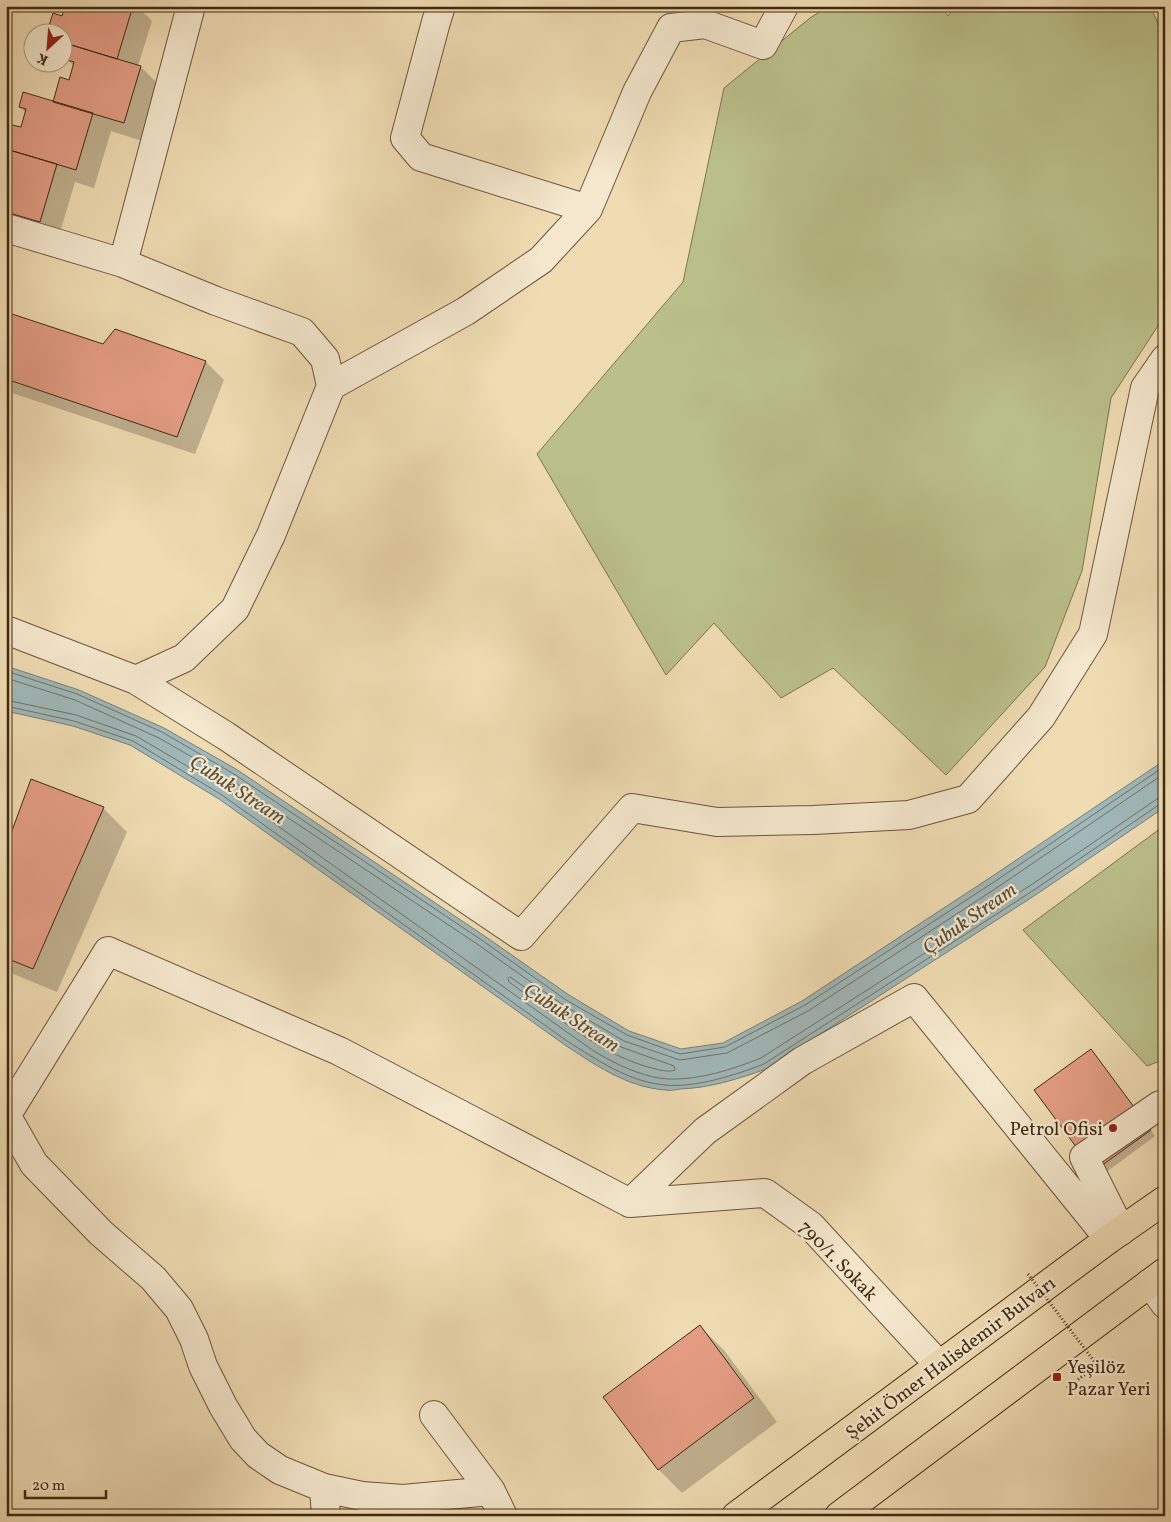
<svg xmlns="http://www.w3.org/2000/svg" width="1171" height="1522" viewBox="0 0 1171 1522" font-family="Vollkorn,serif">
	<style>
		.green { fill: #bbc08b; stroke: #7d754e }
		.water { fill: #a0b8b9; stroke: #797f76 }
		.shadow { fill: #0003 }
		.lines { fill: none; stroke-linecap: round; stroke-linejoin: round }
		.shore { stroke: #707166; stroke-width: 1 }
		.building { fill: #e49d84; stroke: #3f2a12 }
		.minor-casing { stroke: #6b563a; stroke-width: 30 }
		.highway-casing { stroke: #3f2a12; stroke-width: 30 }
		.path { stroke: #3f2a12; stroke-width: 3; stroke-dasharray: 1 2.5; stroke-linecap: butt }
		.minor { stroke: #f5e8ce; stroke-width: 28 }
		.highway { stroke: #f0dcb3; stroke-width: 28 }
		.path-bridge { stroke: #3f2a12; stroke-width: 3; stroke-dasharray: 1 2.5; stroke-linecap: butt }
		.poi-dot { fill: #8f2418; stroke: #f5e8ce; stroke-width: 2 }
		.labels { text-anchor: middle; stroke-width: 4.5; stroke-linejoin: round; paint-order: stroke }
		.poi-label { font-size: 19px; fill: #3f2a12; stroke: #f5e8ce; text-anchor: end }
		.street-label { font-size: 19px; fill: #3f2a12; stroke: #f5e8ce }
		.water-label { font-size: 20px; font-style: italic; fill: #574e3c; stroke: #f5e8ce }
	</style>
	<rect width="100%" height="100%" fill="#f0dcb3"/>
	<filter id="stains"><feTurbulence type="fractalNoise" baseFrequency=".004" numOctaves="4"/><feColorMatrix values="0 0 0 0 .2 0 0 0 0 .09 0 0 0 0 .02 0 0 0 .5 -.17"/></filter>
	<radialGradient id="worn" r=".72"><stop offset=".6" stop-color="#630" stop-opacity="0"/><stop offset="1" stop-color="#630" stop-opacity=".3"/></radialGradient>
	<path class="green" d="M829,6h112l7,10 8,-10h194l15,33v276l-54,83 -29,173 -37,96 -99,108 -113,-107 -52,30 -67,-75 -48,52 -129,-221 146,-172 41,-194 86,-70z
		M1165,825v234l-18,7 -124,-136z"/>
	<path class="water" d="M6,666l73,24 85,38 72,41 250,168 83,58 60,36 52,18 42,-6 79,-42 189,-124 174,-117v47l-128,87 -271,175c-28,10 -56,19 -86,20 -5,1 -10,2 -15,1 -38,-3 -70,-25 -100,-45l-346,-246 -89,-54 -57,-19 -67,-15z"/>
	<path class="shadow" d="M66,6h71l15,15 -14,45 3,1 18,18 -17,56 -31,-10 -17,57 -19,-6 -17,57 -52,-16v-75l16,-19 4,-16 -6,-6 34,-4 16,-21 4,-16 -6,-6 1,-4 -7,-4v-20h-14l6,-18 9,3z
		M6,313l98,32 102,17 18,18 -29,74 -189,-63z
		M103,808l24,24 -70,160 -51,-21v-120z
		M1091,1050l5,6 59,80 -54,40z
		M700,1327l24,23 53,72 -95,71 -24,-24z"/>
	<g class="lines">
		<path class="shore" d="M6,671l71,23 85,38 72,42 249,167 83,59 61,35 53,19 45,-7 80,-42 189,-123 171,-116
			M6,678l69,22 84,38 71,41 250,167 83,59 61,36 56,19 47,-7 81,-42 190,-124 167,-114
			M6,700l70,15 60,21 90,53 345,246c12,8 23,17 35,23 18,10 42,20 62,21 31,1 63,-9 93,-21l270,-173 126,-86 8,-2
			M6,706l68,15 59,20 89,54 345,246c30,19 62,41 98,44 30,3 71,-10 99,-21l270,-174 126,-86h5
			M510,977l49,34 62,36 53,19 1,4c-6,2 -12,1 -19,-1 -54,-12 -102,-55 -147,-87l-1,-3z"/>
	</g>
	<path class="building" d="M65,6h68l-16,53 -55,-17v-10h-15l6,-19 9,3z
		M71,45l70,21 -17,57 -71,-21 7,-25 9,3 5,-18 -7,-2z
		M23,92l70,21 -17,57 -70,-21v-5l6,-19 9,2 5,-18 -7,-2z
		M6,149l51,15 -17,58 -34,-10z
		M6,312l97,32 12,-15 91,32 -29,76 -171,-58z
		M31,779l73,28 -71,162 -27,-11v-111z
		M1091,1049l60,81 -57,41 -60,-81z
		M700,1325l54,73 -96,72 -55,-73z"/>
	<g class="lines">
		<g class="minor-casing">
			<path id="minor" d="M191,6l-68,257 93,38 86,31 23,27 6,27 135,-75 75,-51 47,-51
				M441,6l-5,16 -31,116 16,19 167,52 49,-117 34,-64 34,-4 58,21 21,-39
				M6,228l117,35
				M6,630l130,50 90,56 295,200 111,-128 85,14 96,-2 96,-5 59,-16 73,-82 52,-83 52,-246 20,-29
				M136,680l48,-22 51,-49 36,-74 60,-149
				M6,1115l28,49 67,69 52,45 26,31 15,30 9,27 20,40 20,33 15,16 22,15 44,18 38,8 41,3 88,-8
				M6,1116l102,-165 231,100 291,152
				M630,1203l75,-72 97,-70 112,-63 195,241
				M630,1203l135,-10 46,33 128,139
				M1121,1231l-37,-74 76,-52 5,2
				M1150,1283l15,21
				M434,1415l57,76 12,25
				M324,1488l2,28"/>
		</g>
		<g class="highway-casing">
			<path id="highway" d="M736,1516l373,-277 56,-39
				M839,1516l326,-244"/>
		</g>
		<path class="path" d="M1067,1388l30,-23"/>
		<use href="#minor" class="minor"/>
		<use href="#highway" class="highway"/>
		<path class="path-bridge" d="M1028,1274l69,91"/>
	</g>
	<g class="poi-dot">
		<circle cx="1113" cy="1128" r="5"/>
		<rect x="1052" y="1372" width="10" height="10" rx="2.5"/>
	</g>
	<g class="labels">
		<g class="poi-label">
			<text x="1103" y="1135">Petrol Ofisi</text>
			<text x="1067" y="1373" text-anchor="start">Yeşilöz<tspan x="1067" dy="22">Pazar Yeri</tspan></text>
		</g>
		<g class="street-label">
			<text transform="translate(839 1260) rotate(46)" y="7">790/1. Sokak</text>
			<text transform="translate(950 1357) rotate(-37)" y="7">Şehit Ömer Halisdemir Bulvarı</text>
		</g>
		<g class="water-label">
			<text transform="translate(238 789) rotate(33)" y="7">Çubuk Stream</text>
			<text transform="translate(969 918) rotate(-35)" y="7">Çubuk Stream</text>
			<text transform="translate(572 1017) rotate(33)" y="7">Çubuk Stream</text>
		</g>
	</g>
	<rect width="1171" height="1522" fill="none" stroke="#f0dcb3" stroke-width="25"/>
	<rect x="8" y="8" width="1156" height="1507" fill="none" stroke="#3f2a12" stroke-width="2.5"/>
	<rect x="12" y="12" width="1146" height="1497" fill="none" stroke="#3f2a12"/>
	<g transform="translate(48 48) rotate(206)"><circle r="24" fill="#f5e8ce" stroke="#ac9c83"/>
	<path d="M0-4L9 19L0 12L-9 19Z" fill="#8f2418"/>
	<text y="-8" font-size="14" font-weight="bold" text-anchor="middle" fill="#3f2a12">K</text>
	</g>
	<path d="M25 1490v8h81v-8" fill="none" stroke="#3f2a12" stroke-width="2.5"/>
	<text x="32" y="1490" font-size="15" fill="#3f2a12" stroke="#f5e8ce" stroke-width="4" paint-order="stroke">20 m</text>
	<rect width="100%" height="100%" filter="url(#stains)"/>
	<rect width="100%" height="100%" fill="url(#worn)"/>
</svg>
